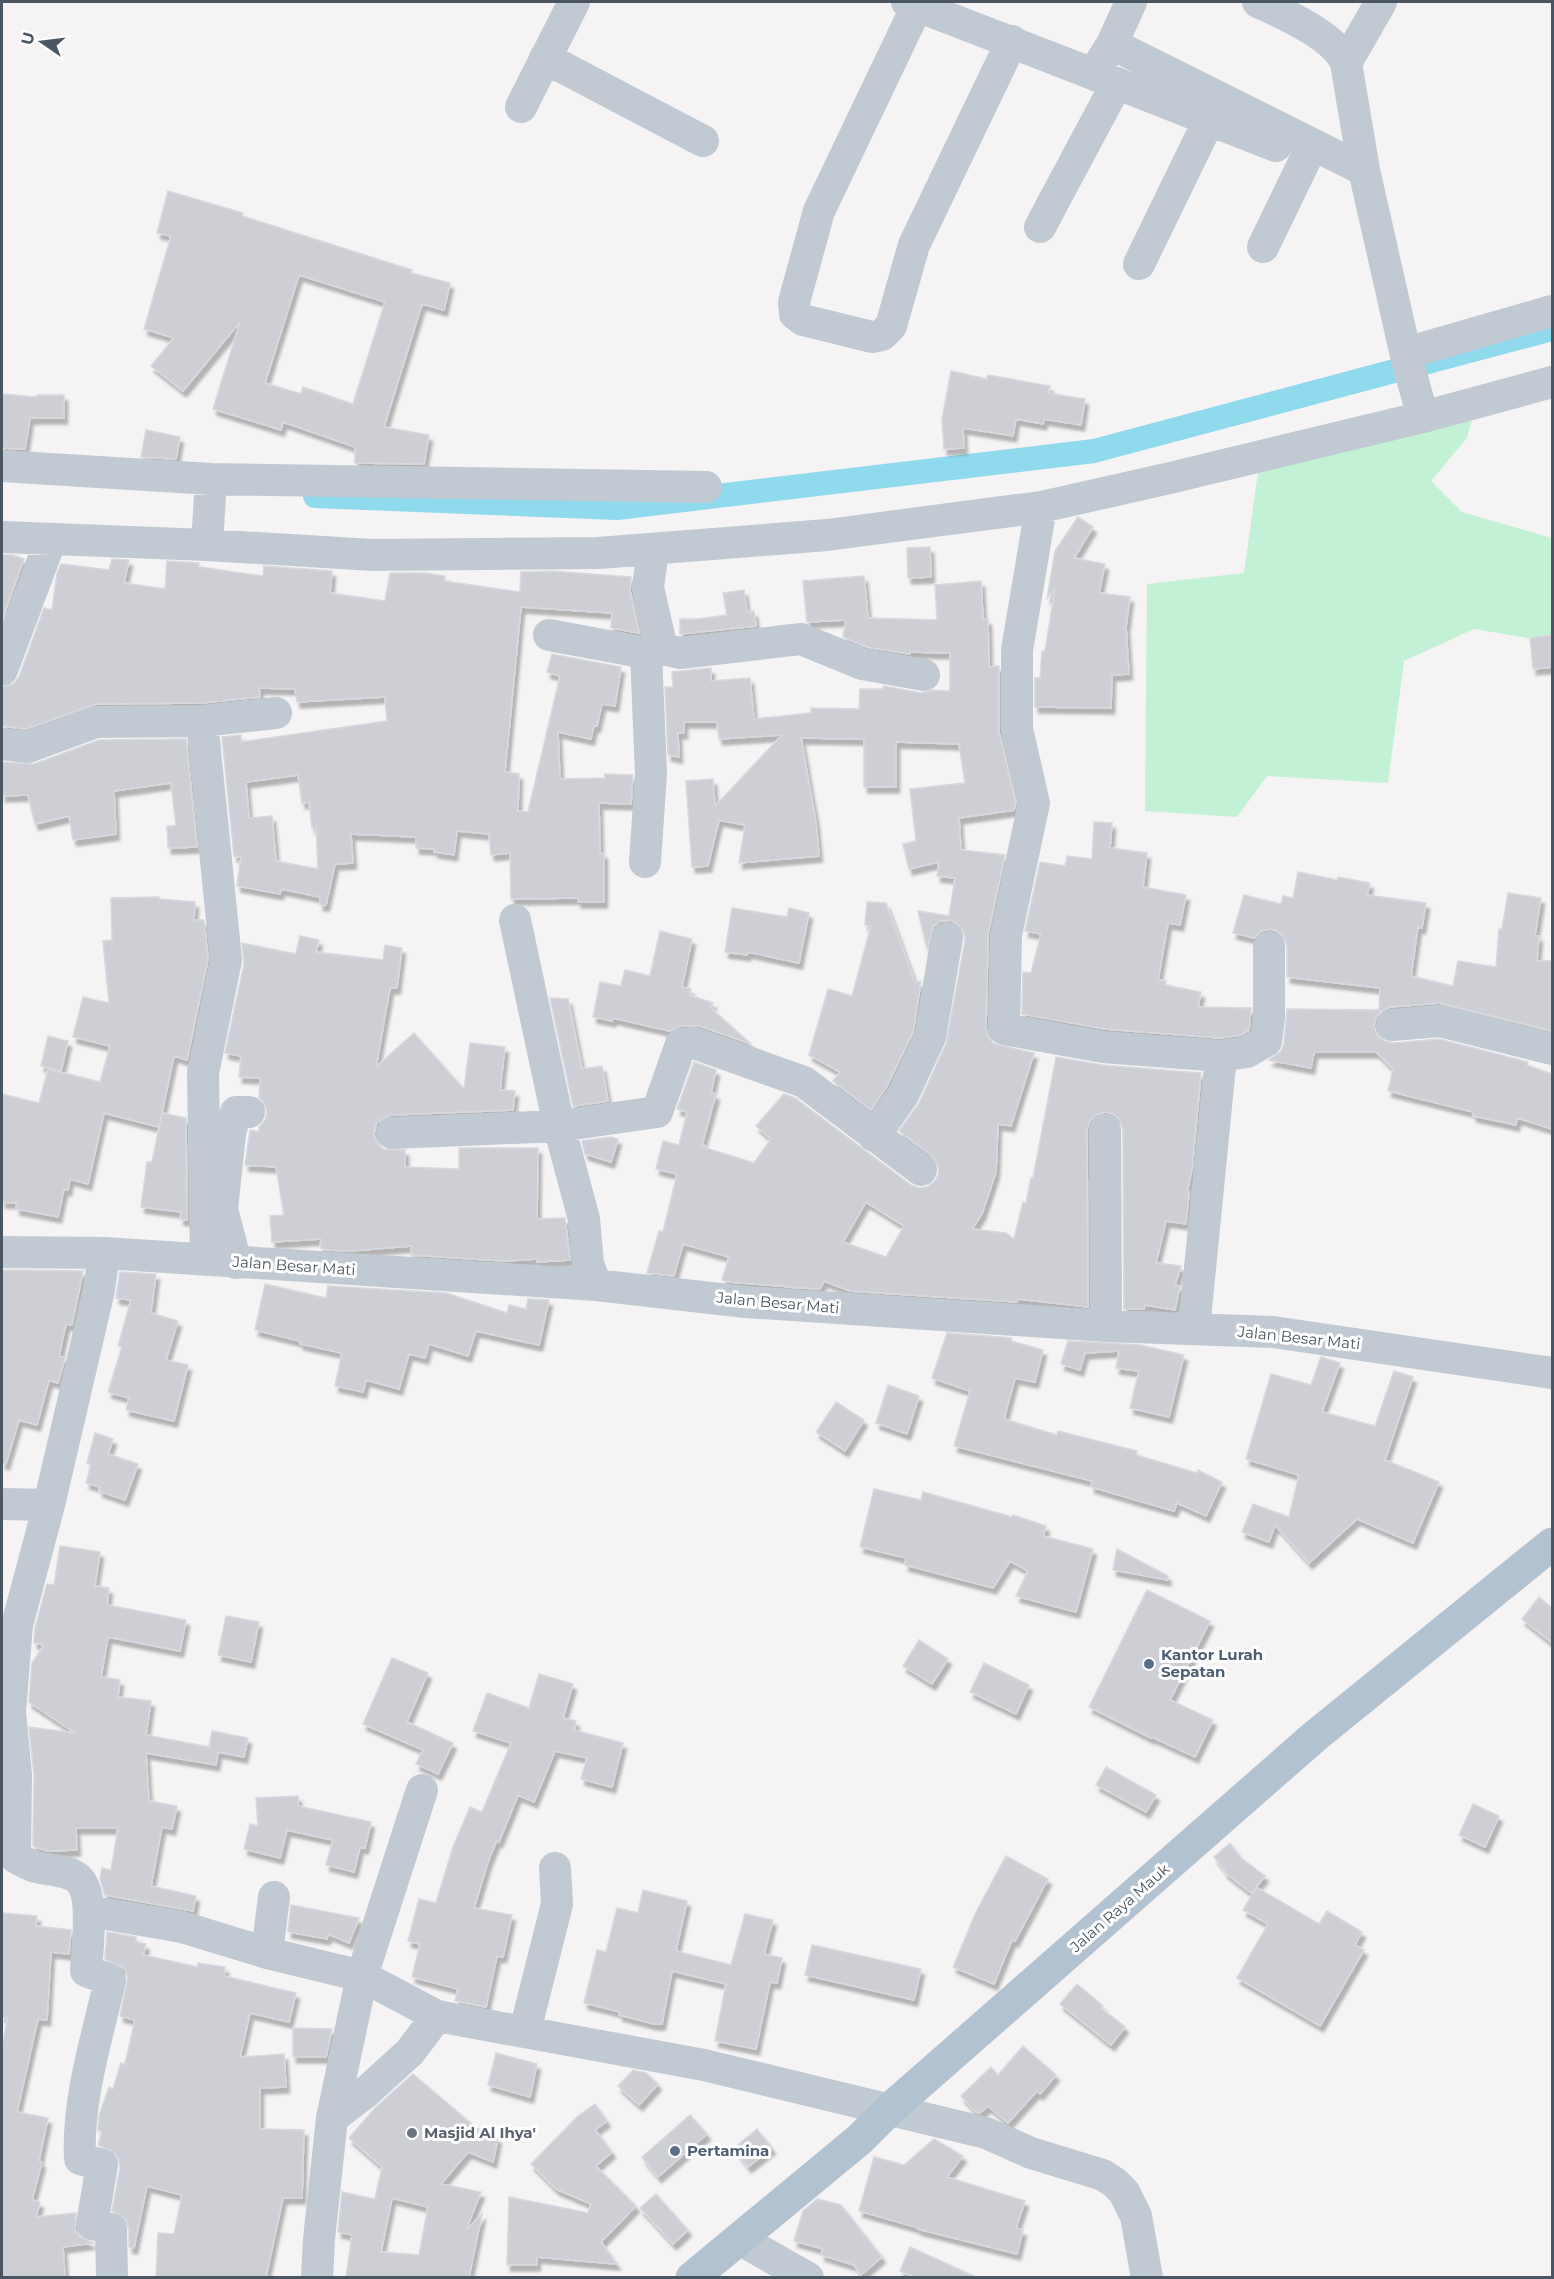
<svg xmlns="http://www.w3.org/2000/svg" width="1554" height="2279" viewBox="0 0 1554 2279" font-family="Montserrat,sans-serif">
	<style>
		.green { fill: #c3f1d5 }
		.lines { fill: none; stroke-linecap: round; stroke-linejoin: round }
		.canal { stroke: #90daee; stroke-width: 24 }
		.building { fill: #cdcfd5; stroke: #d7d9de; stroke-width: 1.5; fill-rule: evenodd; filter: url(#shadow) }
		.minor { stroke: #c1cad2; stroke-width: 32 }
		.major { stroke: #b3c2d1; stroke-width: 33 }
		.service-dot { fill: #5c6f8a; stroke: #fff; stroke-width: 2 }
		.worship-dot { fill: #6b7280; stroke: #fff; stroke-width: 2 }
		.labels { text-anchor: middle; stroke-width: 6; stroke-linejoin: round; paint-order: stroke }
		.street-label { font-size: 15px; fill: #4a5661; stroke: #fff }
		.service-label { font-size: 15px; font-weight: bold; fill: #4e5e75; stroke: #fff; text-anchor: start }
		.worship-label { font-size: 15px; font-weight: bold; fill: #5b616d; stroke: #fff; text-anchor: start }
	</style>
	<defs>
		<filter id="shadow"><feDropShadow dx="3.5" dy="6" stdDeviation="1.5" flood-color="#0004"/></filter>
	</defs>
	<rect width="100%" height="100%" fill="#f5f3f3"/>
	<path class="green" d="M1472,420l-5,18 -36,43 31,31 90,26v98l-1,6 -77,-13 -70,32 -16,122 -121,-7 -30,41 -92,-6 2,-227 97,-11 14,-101z"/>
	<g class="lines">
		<path class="canal" d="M315,496l302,12 477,-57 458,-122"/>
	</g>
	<path class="building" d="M168,191l75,22 -1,3 170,54 -1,3 39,10 -6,27 -22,-6 -38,123 45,8 -5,29 -69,-1v-16l-72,-25 -2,8 -68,-21 27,-87 -57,69 -32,-25 23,-28 -30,-9 27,-93 -14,-3zM299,275l86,27 -32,102 -50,-17 -2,7 -36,-11z
		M951,371l36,8 1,-4 62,11 -2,7 37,6 -4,26 -37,-6 -1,5 -27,-5 -3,17 -50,-8 1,20 -20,1 -2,-30z
		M2,394l35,3v-2h27v23h-34l-5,31 -23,-1z
		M146,430l34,7 -4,22 -35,-2z
		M1078,517l15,10 -19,31 31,6 -6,29 31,4 -4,30 3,47 -17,1 -1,33 -76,-1v-29h5l2,-27h3l10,-63 -8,11 8,-48z
		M930,547l1,30 -23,1 -1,-30z
		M2,555h11l11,4 -22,61z
		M112,559l17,1 -5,23 41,6 2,-28 32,2v4l64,9 1,-10 68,5 -2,22 55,8 5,-28h35l20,3 -1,5 76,11 1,-20 30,-1 80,6 -1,14 9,42 -28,-5 1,-15 -91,-6 -16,165 14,2 -1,37 10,1 32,-136 -13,-4 5,-18 69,13 -6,39 -13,-2 -5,22 -3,-1 -3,14 -33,-7 2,47 45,-1v-4l28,1 -2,29 -32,-1 1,50h4v49h-26v-4l-67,1 -1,-46 -19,2 -2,-21 -32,-3 -3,24 -20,-3 1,-3 -19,-1v-11l-65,-3 2,29 -18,1 -9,41h-6v-8l-39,-8 -1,5 -43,-8 4,-29 -7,-1 -12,-119 19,-2v7l146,-21 -2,-24 -88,5 -2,-13 -36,-1 1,9 -59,6 -105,1 -70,25 -24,-3v-39l11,-3 6,-7 25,-69 8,2 5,-37 4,-9 48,6zM298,775l4,28 7,-1 3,26 4,-1 2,42 -42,-8 -4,-45 -23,2 -3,-36z
		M864,576l4,42 69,2 -2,-35 46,-4 2,38h5l1,48 10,-1v67l17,70 -2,7 -55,8 2,32 44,5 -17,79 -2,95 2,8 6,7 40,9 -23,73 -13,-2 -2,48 -14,42 -10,15 34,4 8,6 9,-37 3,1 5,-25h2l23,-121 46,8 99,8 -9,97 -5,22h2l-3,32 -20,-3 -10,42 25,3 -6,19 5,1 -5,24 -30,-5 -1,4h-20l-1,-179 -3,-10 -7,-6 -8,-2 -10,3 -6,7 -2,8 1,177 -70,-8 -1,3 -167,-11 -26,-10 -4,8 -34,-2 -6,-3v2l-51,-4 -7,-2 7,-23 -46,-13 -9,32 -27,-3 12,-42 4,1 14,-58 -21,-5 7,-28 16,4 8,-33 -10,-3 17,-47 22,8 -5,23 5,1 -14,51 4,1v2l48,15 17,-24 -15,-13 28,-32 11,4 116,87 8,3 8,-1 8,-6 4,-8 -1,-9 -6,-8 -33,-25 20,-28 27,-59 19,-103 -1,-9 -5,-7 -8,-5 -11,1 -7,6 -6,22 -9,-38 31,5 6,-38 -18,-2 2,-14 -30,7 -6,-25 13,-3 -6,-52 55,-6 -6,-39 -63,-2v45h-32v-48l-63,-1 15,85 3,33 -80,7 6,-38 -26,-5 -11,46 -16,1 -6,-86 27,-2 2,27 67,-71 -63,4 -2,-17h-33v11h-6l1,24 -11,-2 -3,-68h8l-1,-15 39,-4v13l39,-3 4,41 57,-6v-5l48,1 1,-20h23l1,-3 37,7 12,-3 17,1v-38l-40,-1v2l-43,-7 -24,-10 3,-17 -39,2 -4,-41zM866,1202l38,24 -18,31 -43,-15z
		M744,590l3,22 7,-1 2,15 -76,8v-15h19l28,-4 -4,-22z
		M1552,635v32l-19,2 -3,-31z
		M186,739l11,108 -29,1 -1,-22h9l-5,-43 -57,8 2,43 -43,6 -4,-24 -34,8 -7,-29 -26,1v-34l32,2 65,-24z
		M1094,822l18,1 -2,25 37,5 -4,34 43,8 -6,30 -12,-2 -10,57 8,1 -1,4 36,7 -3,15 53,1 -2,22 -8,5 -21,3 -115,-9 -83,-15 1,-42 8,1 10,-39 -16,-3 15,-69 25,4 2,-10 25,3z
		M1298,872l39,8 1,-3 32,6 -3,12 59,8 -4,25 -4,-1 -7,49 42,10 5,-25 38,6 3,-38h3l6,-36 33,5 -6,38h4l-2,25h15v70l-113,-28 -49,4 -9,4 -5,6 -2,9 3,9 8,6 9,2 45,-4 89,23 -1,3 25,9v55l-35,-11 -1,7 -43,-9v-4l-85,-21 5,-22 -17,-17h-62l-3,16 -42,-8 12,-9 3,-7 3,-35 92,1 1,-22 -93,-11v-31l-3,-8 -7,-7 -7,-2 -9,2 -7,7 -21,-5 11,-38 37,9 2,-8 10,2z
		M159,897v2l36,3 -1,18h10l4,39 -21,101 -13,-4 -15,71 -55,-14 -16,71 -18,-5 -2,11 -4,-1 -6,28 -42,-8 1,-6 -15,-1v-108l37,9 9,-34 52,13 10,-36 -37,-9 10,-40 26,6 -6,-62 9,-1 -1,-42z
		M867,902l19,1 29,80 6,-2 -8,51 -26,54 -16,24 -38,-29 7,-9 -31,-17 19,-66 24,7 19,-70 -6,-1z
		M732,908l55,9 2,-9 20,5 -10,50 -51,-11 -1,3 -22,-3z
		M660,931l32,8 -10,48 9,2 -2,6 24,8 -3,4 41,37 -51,-18h-20l-11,5 -56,-13 -1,3 -19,-4 7,-35 21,4 4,-16 25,6z
		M300,936l19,4 -3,12 67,8 2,-15 17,3 -5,40h-7l-14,79 38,-34 50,56 6,-46 35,4 -5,43 15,1 -2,19 -122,5 -8,3 -7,6 -2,10 3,9 6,6 22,1v17l54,2v-21h79l-1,71 28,-1 5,42 -33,2 1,-3 -33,2 -94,-6v-9l-61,5 -22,-1 -8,-2 1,-9 -49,3 -2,-26 14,-1 -8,-48 -31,-2 5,-35 9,2v-5l6,-7 2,-7 -2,-9 -6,-6 1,-20 -21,-1 2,-21 -16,-3 19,-89 -2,-21 54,11z
		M550,998l18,1 14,70 20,-3 6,35 -35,5z
		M48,1036l20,5 -7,30 -20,-5z
		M162,1113l24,5 1,102 -7,-1 1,-7 -40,-5 6,-45h5z
		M611,1137l7,2 -7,23 -26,-8 -3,-13z
		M2,1270l81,1 -11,54 -6,-1 -7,32 6,2 -7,25 -9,-3 -12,45 -18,-5 -13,44 -4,-1z
		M120,1272l36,2 -5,39 27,8 -12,39 22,5 -14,56 -48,-11 3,-12 -21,-6 14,-45 -4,-1 13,-46 -15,-2z
		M265,1284l61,14 2,-12 118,7 61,20 2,-8 17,4 2,-10 21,1 -10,45 -63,-14 -8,25 -39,-12 -4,14 -16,-4 -10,35 -33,-9 -3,12 -28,-6 7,-33 -42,-9v-3l-45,-11z
		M947,1333l65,5 -1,3 32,9 -8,32 -20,-4 -11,41 53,16 1,-4 79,20 -1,4 61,18 1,-3 24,12 -16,34 -29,-13 -3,8 -83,-24 1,-6 -138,-35 16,-55 -38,-13z
		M1068,1341l72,4 44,10 -15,62 -39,-9 9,-37 -23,-3 3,-17 -34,2 -5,17 -19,-6z
		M1321,1357l19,6 -18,49 53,14 19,-55 19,6 -28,83 54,22 -26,61 -56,-24 -48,44 -34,-38 -6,17 -27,-10 11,-28 36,13 10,-42 -53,-16 25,-85 40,11z
		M888,1385l31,11 -12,38 -31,-11z
		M836,1402l28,18 -19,31 -29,-19z
		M95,1433l18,6 -5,15 30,10 -13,36 -26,-9 1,-4 -14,-4 5,-18 -4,-2z
		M874,1489l47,11 2,-8 89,25 1,-2 33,11 -3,10 50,13 -17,63 -60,-16 12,-25 -18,-10 -17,27 -88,-23 1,-7 -46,-11z
		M60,1546l40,6 -5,34 14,2 -2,17 79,15 -6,31 -72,-14 -7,40 19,3 -2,17 33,4 -5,34 63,12 3,-16 36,7 -4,19 -26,-5 -2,13 -70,-12 3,48 28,5 -5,23 -10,-2 -11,59 45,10 -3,15 -88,-16 -5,-16 2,-11 9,2 7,-42h-42l1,22 -30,1 -14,-5 1,-71 -5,-48 46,6 -46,-31 3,-39 12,-18 -10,-2 1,-15 12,-44 7,1z
		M1117,1549l51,27 -1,4 -54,-10z
		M1147,1590l63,31 -40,79 43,20 -18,37 -43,-20 -1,1 -62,-31z
		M1539,1597l13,11v35l-30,-24z
		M226,1616l33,6 -8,40 -33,-7z
		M919,1640l29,19 -16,25 -29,-18z
		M392,1658l36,15 -21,49 46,21 -15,31 -22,-10 7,-14 -60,-26z
		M984,1663l45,22 -13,29 -46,-22z
		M539,1674l34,10 -10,34 13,3 -2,9 49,13 -11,44 -31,-8 6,-21 -32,-7 -21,51 -16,-7 -19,47 -2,-2 -8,19 -15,49 38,7 -9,42 -6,-1 -11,51 -31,-6 3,-12 -46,-12 8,-33 -12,-3 11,-42 17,4 17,-56 17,-40 12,5 29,-69 -38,-12 14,-38 42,15z
		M1106,1767l50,28 -10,17 -50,-27z
		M298,1796v10l73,16 -6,26 -5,-1 -6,25 -28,-7 7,-25 -46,-10 -7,28 -36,-9 6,-25 8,2 -2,-28z
		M1473,1804l26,12 -14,31 -26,-12z
		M1230,1843l11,15 24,18 -9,11 63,37 8,-13 35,21 -7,13 9,5 -44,76 -83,-48 31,-54 -25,-14 13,-22 -5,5 -27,-21 1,-2 -11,-13z
		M1006,1856l42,23 -33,62 -3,-1 -18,44 -41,-17 23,-55z
		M643,1890l44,11 -11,50 55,14 14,-51 28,6 -9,34 18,4 -5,25 -7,-1 -14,67 -41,-8 11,-57 -54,-13 -10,53h-8l-35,-9 1,-3 -36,-9 13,-53 9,2 11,-44 21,5z
		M291,1905l68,13 -10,25 -21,-9 -1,5 -39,-7z
		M2,1913l35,3 -1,10 35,4 -2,24 -18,-2 -4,68 -9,-1 -21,93 31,6 -9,43 3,1 -10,38 8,2 -4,15 40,-4 -1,17 5,7 13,6 -30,4 2,30h-63v-232l6,-27 -6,-1z
		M107,1932l29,5v5l10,2 -3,11 55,12v-4l27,4 -1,9 72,17 -7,29 -39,-9 -10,44 44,-3 2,33 -26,1v41l44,1 -2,68h-19l-17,79h-110l2,-44 16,1 8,-39 -35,-9 -13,62 -5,-1v-18l-4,-11 -13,-7 8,-43 -1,-8 -5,-8 -16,-7 4,-13 -4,-2 1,-14 10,-29 4,2 8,-26 4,1 10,-44 -15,-4 8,-40 -3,-7 -20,-10z
		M812,1945l109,24 -7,31 -109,-25z
		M1077,1984l26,22 -2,2 24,19 -14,18 -51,-41z
		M293,2028l39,1 -6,28h-33z
		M1023,2046l33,29 -16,19 -3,-3 -29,32 -20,-17 -8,7 -4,-1 -15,-16 30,-29 7,8z
		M496,2053l41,11 -7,33 -42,-12z
		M633,2070l13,3 12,11 -19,21 -21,-19z
		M413,2074l66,56 19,8 -5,24 -25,-10 -27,32 40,8 -15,38 16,-16 -13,63h-123l6,-42 -14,-3 4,-40 33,7 7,-32 -33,-29 26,-30zM392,2198l36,9 -9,48 -38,-3z
		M595,2104l12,17 -12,9 17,22 -16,14 40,40 -35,36 16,22 -80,-7v8h-30l2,-68 79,16 3,-9 -35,-15 -25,-25 47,-48z
		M690,2115l17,19 -49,43 -16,-20z
		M757,2129l15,19 -24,19 -14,-19z
		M934,2139l29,17 -16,21 78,24 -9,27 7,2 -6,24 -99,-25 1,-1 -60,-17 15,-54 30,8z
		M656,2194l32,36 -15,14 -33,-36z
		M817,2199l24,6 41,52 -21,18 -7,-10 -33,-10 2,-6 -29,-8 9,-30z
		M910,2247l66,30h-62l-14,-6z"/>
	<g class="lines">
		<path class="minor" d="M907,2l186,72 19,-30 252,126
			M1258,2c26,12 77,34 88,61l18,107 43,190 16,57
			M917,6l-98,205 -25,91 1,12 8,6 69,17 10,-2 9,-9 23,-81 98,-204
			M1112,44l19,-42
			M545,58l158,83
			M1346,63l35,-61
			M1093,74l183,72
			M521,107l53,-105
			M1040,227l77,-144
			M1263,247l43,-89
			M1139,264l70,-144
			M1406,353l146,-42
			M2,466l209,13 495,8
			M1041,507l-24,143v79l17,74 -28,132 -2,94 99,18 118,9 26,-4 19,-11 3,-24v-70
			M2,537l205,8 166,10 225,-2 229,-18 214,-28 129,-29 253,-61 129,-35
			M207,545l4,-66
			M549,635l97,18
			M662,649l18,4 121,-14 61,25 62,11
			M2,670l49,-131
			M202,721l74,-8
			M2,744l26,3 68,-25 106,-1 24,239 -23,113 3,187
			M645,862l6,-88 -5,-121 16,-4 -14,-62 5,-37
			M515,920l44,206 25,93 4,45 8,21
			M1392,1025l48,-4 112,28
			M1105,1130l1,196
			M392,1133l167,-7 98,-14 24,-68 13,-1 110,39 117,88
			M874,1136l29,-41 27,-58 17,-99
			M2,1252l102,1 492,32 150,17 360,24 167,6 279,41
			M104,1253l-5,37 -50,215 -32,120 -7,87 6,63 -1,82c7,4 14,8 21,10 12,3 30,3 40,10 20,13 11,74 10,94l24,9c-13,59 -33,119 -30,179l22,6 -10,59 19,5 1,49
			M236,1263l-14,-54 8,-76 6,-21h13
			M1194,1329l27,-273
			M2,1504l47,1
			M89,1911l93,16 85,26 95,23 75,40 267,49 282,68 45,20 72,22 12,8 9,9 12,24 11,62
			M267,1953l7,-56
			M525,2031l32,-127 -2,-36
			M332,2118l34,-26 44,-40 27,-36
			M739,2239l69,39
			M317,2278l2,-39 13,-121 30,-142 60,-186"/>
		<path class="major" d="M692,2278l168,-139 30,-30 424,-372 238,-193"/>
	</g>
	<g class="service-dot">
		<circle cx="1149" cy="1664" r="6"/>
		<circle cx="675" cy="2151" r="6"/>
	</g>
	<circle class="worship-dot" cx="412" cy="2133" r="6"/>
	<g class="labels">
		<g class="street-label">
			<text transform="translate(294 1266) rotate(4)" y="5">Jalan Besar Mati</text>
			<text transform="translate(778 1303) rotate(5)" y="5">Jalan Besar Mati</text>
			<text transform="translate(1299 1338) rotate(6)" y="5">Jalan Besar Mati</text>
			<text transform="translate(1120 1908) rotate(-41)" y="5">Jalan Raya Mauk</text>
		</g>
		<g class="service-label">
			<text x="1161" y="1660">Kantor Lurah<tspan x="1161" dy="17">Sepatan</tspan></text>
			<text x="687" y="2156">Pertamina</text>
		</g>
		<g class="worship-label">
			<text x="424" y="2138">Masjid Al Ihya'</text>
		</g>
	</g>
	<rect width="1554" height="2279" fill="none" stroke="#4a5661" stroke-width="6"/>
	<g transform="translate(42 42) rotate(284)" stroke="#ffffff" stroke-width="4.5" paint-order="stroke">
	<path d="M0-4.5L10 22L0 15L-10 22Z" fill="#4a5661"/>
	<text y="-9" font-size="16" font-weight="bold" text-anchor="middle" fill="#4a5661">U</text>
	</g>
</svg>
